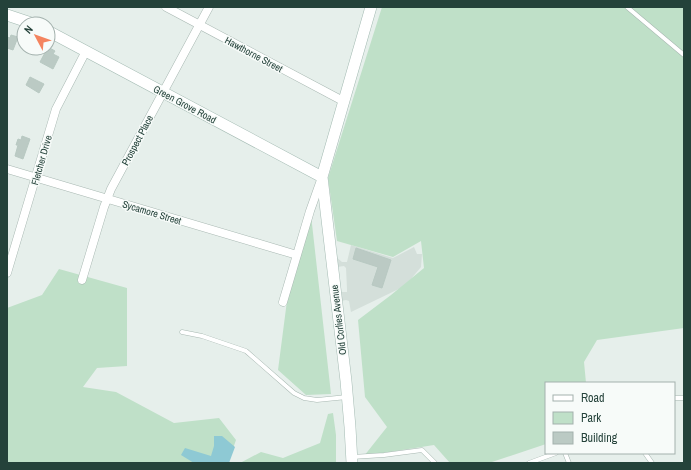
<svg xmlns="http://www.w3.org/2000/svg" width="691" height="470" viewBox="0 0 691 470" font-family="'Archivo Narrow',sans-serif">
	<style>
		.built { fill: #d4dfda }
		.green { fill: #bfe0c8 }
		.water { fill: #8ec9d4 }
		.building { fill: #bbcac4; stroke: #b8c9c2 }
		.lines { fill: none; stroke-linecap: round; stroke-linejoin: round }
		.lane-casing { stroke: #a8b8b2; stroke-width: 5 }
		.street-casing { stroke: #a8b8b2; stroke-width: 9 }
		.secondary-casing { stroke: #a4bbb3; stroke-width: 12 }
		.lane { stroke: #fff; stroke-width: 4 }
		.street { stroke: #fff; stroke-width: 8 }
		.secondary { stroke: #fff; stroke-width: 11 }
		.labels { text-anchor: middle; stroke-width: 3; stroke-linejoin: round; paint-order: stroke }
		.street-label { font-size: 10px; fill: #24423a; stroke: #f7fbf9 }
	</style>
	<rect width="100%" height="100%" fill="#e6efeb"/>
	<path class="built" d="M351,245l42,13 21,-11 3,7h5l-1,13 -16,19 -54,26 -2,-11 -3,-1 -5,1v-9h6v-3l-1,-21 -2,-2 -7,1 -1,-10 6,5h5z"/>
	<path class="green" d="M382,7h302v321l-87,12 -13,22 2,21h-40v61l-57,19h-39l-16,-18 -70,11 23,-29 -22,-30 -7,-77 33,-25 33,-27 -3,-27 -28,16 -56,-16 -9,-63z
		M311,215l20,179 -25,1 -28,-25 10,-77z
		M59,269l68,19v78l-30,2 -14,19 33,5 58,31 45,-5 17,22 -8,23h-221v-155l35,-13z
		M333,413l3,22v28h-96l21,-11 22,6 37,-15 8,-29z"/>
	<path class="water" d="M214,436h8l13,11 -6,16h-35l-13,-8 4,-7 26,8 3,-10z"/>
	<path class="building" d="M11,35l7,2 -5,13 -6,-2v-11l3,1z
		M48,47l7,4 -2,3 6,3 -6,12 -13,-7z
		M30,77l14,7 -5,9 -13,-8z
		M22,136l8,3 -7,20 -8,-3 3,-11h-2l2,-6 3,1z
		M356,248l35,12 -9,28 -10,-3 6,-18 -25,-8z"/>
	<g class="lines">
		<g class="lane-casing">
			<path id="lane" d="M627,7l57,48
				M182,332l20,4 44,15 48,42 10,5 13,2 30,-3
				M674,398h10
				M565,453l4,10
				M645,453l7,10
				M352,457l32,-2 38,-5 13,13
				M529,463l27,-10"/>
		</g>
		<g class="street-casing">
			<path id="street" d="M166,7l177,94
				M7,169l290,86
				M7,273l49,-164 30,-58
				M82,280l22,-73 7,-18 98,-182
				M283,302l27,-91 11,-31"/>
		</g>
		<g class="secondary-casing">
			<path id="secondary" d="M7,15l27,9
				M48,31l274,146
				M352,463l-2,-36 -4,-46 -24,-204 49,-170"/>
		</g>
		<use href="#lane" class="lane"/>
		<use href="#street" class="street"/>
		<use href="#secondary" class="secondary"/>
	</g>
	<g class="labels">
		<g class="street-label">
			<text transform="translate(254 54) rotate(28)" y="4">Hawthorne Street</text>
			<text transform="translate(185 104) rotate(28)" y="4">Green Grove Road</text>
			<text transform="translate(137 140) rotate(-62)" y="4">Prospect Place</text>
			<text transform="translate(41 160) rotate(-74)" y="4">Fletcher Drive</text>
			<text transform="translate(152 212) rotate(17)" y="4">Sycamore Street</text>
			<text transform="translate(338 320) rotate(-97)" y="4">Old Corlies Avenue</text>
		</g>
	</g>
	<rect width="691" height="470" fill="none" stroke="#24423a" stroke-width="16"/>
	<rect x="545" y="382" width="130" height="72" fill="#f7fbf9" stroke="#a3b1ad"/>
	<rect x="553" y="395" width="20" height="6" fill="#ffffff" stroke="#a3b1ad"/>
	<text x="581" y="402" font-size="12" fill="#24423a">Road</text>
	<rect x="553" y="412" width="20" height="12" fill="#bfe0c8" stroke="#a3b1ad"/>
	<text x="581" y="422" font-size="12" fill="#24423a">Park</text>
	<rect x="553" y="432" width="20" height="12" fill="#bbcac4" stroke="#a3b1ad"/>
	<text x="581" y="442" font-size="12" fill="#24423a">Building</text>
	<g transform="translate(36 36) rotate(311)"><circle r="19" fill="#f7fbf9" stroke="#a3b1ad"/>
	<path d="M0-3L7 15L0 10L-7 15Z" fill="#f4845f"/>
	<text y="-6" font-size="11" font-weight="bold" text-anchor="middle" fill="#24423a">N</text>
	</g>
</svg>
